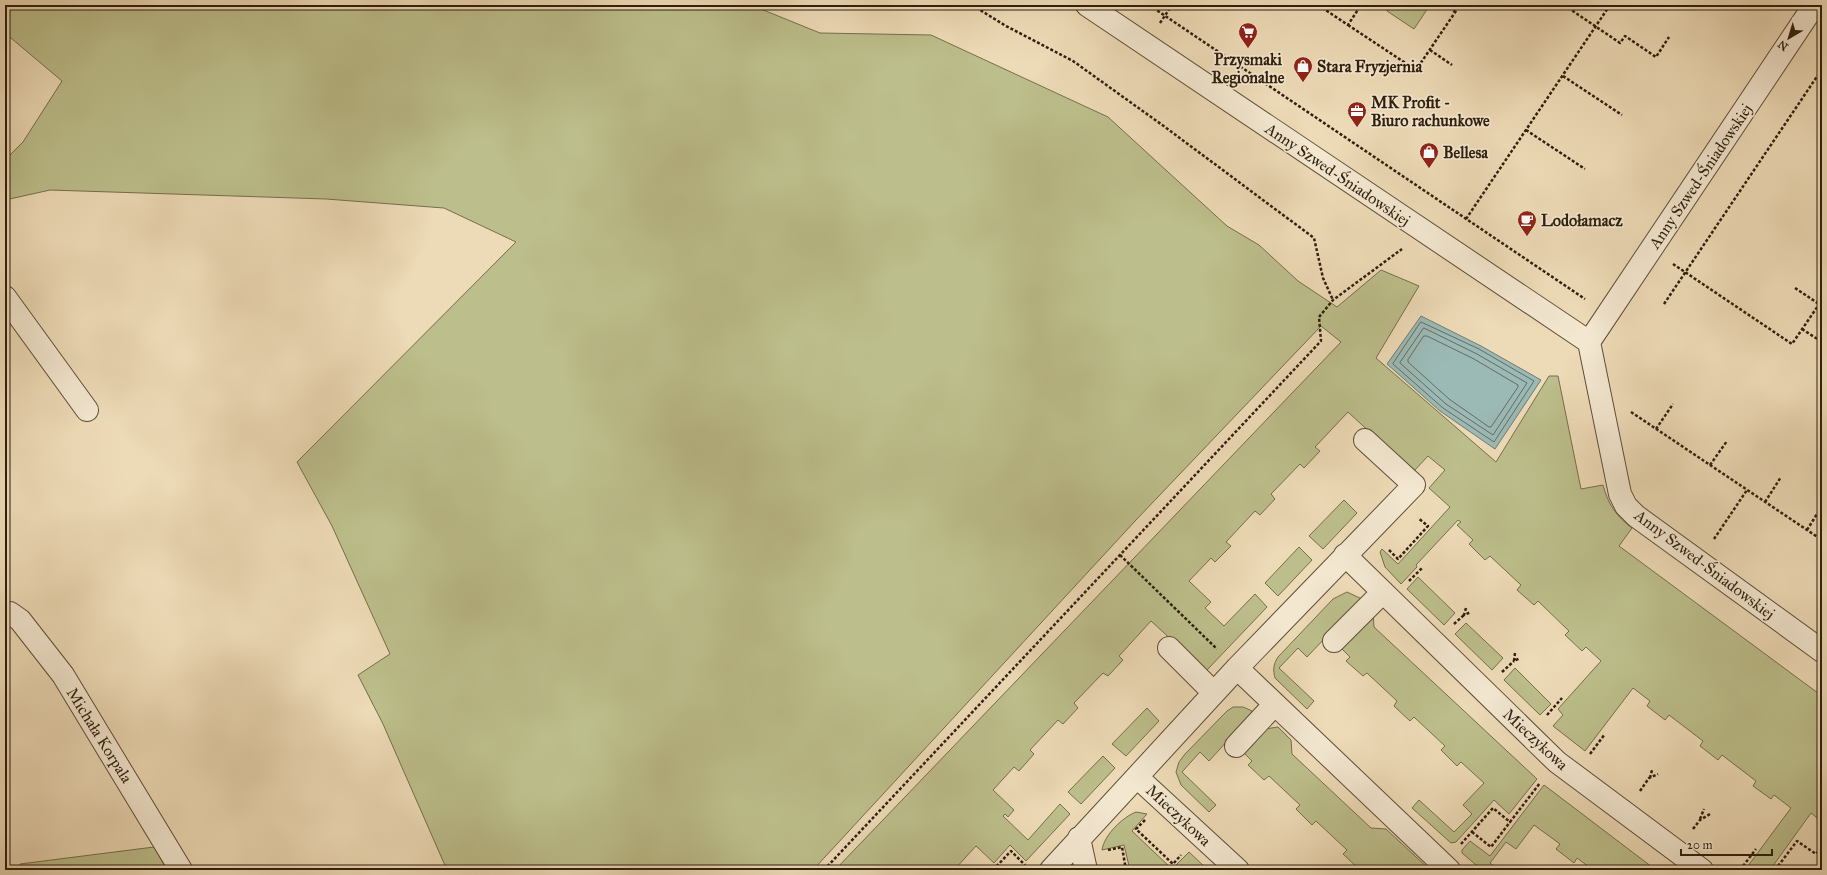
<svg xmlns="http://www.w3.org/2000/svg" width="1827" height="875" viewBox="0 0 1827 875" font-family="'IM FELL Great Primer',serif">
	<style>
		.green { fill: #bcbe8b; stroke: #766e4c }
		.water { fill: #9bb9b5; stroke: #707b72 }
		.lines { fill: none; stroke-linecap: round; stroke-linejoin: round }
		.shore { stroke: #656c61; stroke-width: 1 }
		.minor-casing { stroke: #5e4e37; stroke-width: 24 }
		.path { stroke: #2f1f0d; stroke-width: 2.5; stroke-dasharray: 3 2; stroke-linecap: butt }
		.minor { stroke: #f3e7d0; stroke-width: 22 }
		.labels { text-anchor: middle; stroke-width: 3.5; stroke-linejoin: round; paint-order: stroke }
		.poi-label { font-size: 16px; font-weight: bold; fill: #2f1f0d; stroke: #f3e7d0; text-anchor: start }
		.street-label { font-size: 16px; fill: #2f1f0d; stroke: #f3e7d0 }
	</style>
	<rect width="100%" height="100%" fill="#eddab6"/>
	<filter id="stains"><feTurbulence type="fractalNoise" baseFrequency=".005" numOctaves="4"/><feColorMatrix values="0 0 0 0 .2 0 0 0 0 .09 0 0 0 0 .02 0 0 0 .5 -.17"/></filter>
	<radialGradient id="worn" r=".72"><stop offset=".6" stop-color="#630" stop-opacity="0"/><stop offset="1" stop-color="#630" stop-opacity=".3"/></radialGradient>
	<path class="green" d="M5,5h746l69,28 111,2 177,82 119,109 32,19 39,36 39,26 44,-37 38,16 -43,72 120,104 53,-86h9l23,113 22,-4c5,19 13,31 29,43l-13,18 203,150v126l-11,-9 -41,57h-25l46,-62 -17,-13 -3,4 -18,-13 3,-5 -34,-26 -4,5 -18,-14 3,-5 -34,-26 -4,5 -18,-14 3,-5 -17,-13 -48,63 -32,-25 10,-11 -5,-6 43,-48 -15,-14 -4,4 -17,-16 4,-4 -31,-30 -4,4 -17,-15 4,-5 -31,-29 -5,4 -16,-16 4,-4 -16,-15 4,-3 -3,-2 -42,45 1,2 -16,17 -16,-17 -5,-15 2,-3 16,15 52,-57 -21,-19 16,-18 -17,-14 -15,16 -65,-60 -33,35 5,4 -16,17 -4,-4 -29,30 4,5 -15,16 -5,-4 -29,31 5,4 -16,16 -4,-4 -22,23 22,21 -6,6 19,18 31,-32 12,13 -60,63 -30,-29 -3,1 -23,-21 -32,35 4,4 -15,16 -5,-3 -29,30 4,5 -15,16 -5,-4 -28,30 4,4 -15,17 -5,-4 -21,23 21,20 -6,7 -3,-3 -2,2 25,24 32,-36 10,10 -44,47 -16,-16 -16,18 -18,-17 -22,24h-119l506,-528 -20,-16 -185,194 -323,350h-366l-64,-146 -25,-49 32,-21 -58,-128 -35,-64 219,-220 -72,-34 -118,-9 -276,-9 -45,10v-40l18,-18 39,-61 -57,-48z
		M1391,5h39l-16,24 -27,-18z
		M1344,500l13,13 -34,36 -14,-13z
		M1299,547l13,13 -34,36 -13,-13z
		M1418,577l37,36 -11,12 -37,-36z
		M1347,592l15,7 -55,58 -9,-9 -19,20 35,33 -7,8 -32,-31c-2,-8 -2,-13 3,-21l55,-58z
		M1373,612l1,15 163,152 -28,35 -15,-14 -38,42 -5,1 -39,-35 7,-8 35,32 18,-18 -9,-9 21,-22 -23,-21 -4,4 -16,-16 4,-4 -31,-29 -4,4 -16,-15 3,-5 -30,-28 -4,3 -17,-15 4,-4 -10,-10z
		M1466,623l37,35 -11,12 -37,-36z
		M1515,668l36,36 -11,11 -36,-35z
		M1233,707h10l9,4 -1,4 -42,46 -9,-9 -18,20 34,33 -7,7 -28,-27 -5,-13 3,-10 6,-8 42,-43z
		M1147,708l12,13 -33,35 -14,-12z
		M1278,727l13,13 1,14 79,74 15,1 44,41h-61l-6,-5 -4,4 -16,-15 4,-4 -31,-29 -4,4 -16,-16 4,-4 -31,-29 -5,4 -16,-15 4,-4 -9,-9 22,-23z
		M1103,756l12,12 -34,36 -13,-12z
		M1544,785l112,85h-63l-16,-12 -3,5 -18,-14 4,-5 -26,-19 -18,24 -10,-7 -16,21 9,7h-17l-20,-17v-3l8,-9 20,15z
		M1136,812l11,2 -15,17 40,38 17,-17 19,18h-78l-6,-25 -22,5c2,-15 21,-33 34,-38z
		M154,847l13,23h-145l-2,-6z"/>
	<path class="water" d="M1421,316l60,30 60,34 -46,69 -55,-38 -53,-47z"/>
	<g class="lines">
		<path class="shore" d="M1421,322l58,27 55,32 -40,61 -51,-34 -50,-44z
			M1424,328l53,26 50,29 -34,52 -47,-31 -46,-41z
			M1424,336h3l47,23 44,26v2l-27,40h-2l-40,-28 -41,-37v-2z"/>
		<g class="minor-casing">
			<path id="minor" d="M1087,5l502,337
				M1811,10l-222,332 31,152 6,12 10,10 186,135
				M5,297l82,113
				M1345,555l212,207 145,108
				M5,614l5,-1 10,7 43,55 118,195
				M1334,641l49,-49
				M1169,648l45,45
				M1237,668l212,202
				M1236,746l39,-42
				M1137,777l101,93
				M1079,838l7,32
				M1051,870l186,-202 177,-183 -49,-45"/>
		</g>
		<path class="path" d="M972,5l34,21 67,35 92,66 149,111 9,40 10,22
			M1149,5l436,294
			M1318,5l30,20 13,-20
			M1445,5l10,7
			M1564,5l56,38 5,-7 31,21 13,-20
			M1160,23l12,-18
			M1348,25l68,45 44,-65
			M1430,50l22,15
			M1563,76l59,39
			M1526,130l59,39
			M1466,219l144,-214
			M1673,264l119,80 30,-44
			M1795,288l24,16
			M1664,304l158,-235
			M1802,329l20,13
			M1631,412l191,128
			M1656,429l17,-25
			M1710,465l17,-24
			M1765,502l16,-25
			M1807,530l15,-24
			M1714,539l33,-49
			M1389,550l9,9 30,-33 -10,-8
			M1120,555l97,94
			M1409,581l14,-14
			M1466,608l-2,7 7,-3
			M1454,624l10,-9
			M1515,653l-1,8 6,-3
			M1502,672l12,-11
			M1547,715l15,-17
			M1590,754l15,-20
			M1650,778l2,-8
			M1640,791l9,-13 9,-4
			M1700,819l4,-10
			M1145,820l-9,9 37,35 8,-9
			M1693,829l7,-9 10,-6
			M1472,832l19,15 19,-25
			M1461,844l32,-36 17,14 30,-39
			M1108,850l14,-3 4,23
			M824,870l497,-529 -2,-24 14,-17 69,-51
			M993,870l18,-19 14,14
			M1740,870l16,-21
			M1775,870l22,-29 19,13 6,-7"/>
		<use href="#minor" class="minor"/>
	</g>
	<defs>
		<g id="supermarket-pin" transform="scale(1)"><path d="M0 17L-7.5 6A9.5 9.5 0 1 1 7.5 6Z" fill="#8f2418" stroke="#f3e7d0"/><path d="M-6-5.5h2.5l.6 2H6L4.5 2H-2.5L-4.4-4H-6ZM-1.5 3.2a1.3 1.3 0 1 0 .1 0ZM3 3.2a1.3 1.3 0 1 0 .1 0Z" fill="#fff"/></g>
		<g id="shop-pin" transform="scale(1)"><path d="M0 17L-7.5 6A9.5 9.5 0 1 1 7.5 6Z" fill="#8f2418" stroke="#f3e7d0"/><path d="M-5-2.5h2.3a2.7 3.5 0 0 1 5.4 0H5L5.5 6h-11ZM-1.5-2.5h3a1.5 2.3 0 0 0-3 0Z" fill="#fff"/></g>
		<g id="office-pin" transform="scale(1)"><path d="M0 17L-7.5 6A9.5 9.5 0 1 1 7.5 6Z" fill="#8f2418" stroke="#f3e7d0"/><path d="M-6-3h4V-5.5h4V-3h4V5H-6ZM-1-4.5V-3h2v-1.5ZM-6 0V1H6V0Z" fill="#fff"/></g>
		<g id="cafe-pin" transform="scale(1)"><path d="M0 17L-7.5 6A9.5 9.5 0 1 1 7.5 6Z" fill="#8f2418" stroke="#f3e7d0"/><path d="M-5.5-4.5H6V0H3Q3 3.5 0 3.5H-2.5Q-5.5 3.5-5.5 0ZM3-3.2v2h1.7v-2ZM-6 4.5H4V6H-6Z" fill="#fff"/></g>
	</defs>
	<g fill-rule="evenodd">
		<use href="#supermarket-pin" x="1248" y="32"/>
		<use href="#shop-pin" x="1303" y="66"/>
		<use href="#office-pin" x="1357" y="111"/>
		<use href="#shop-pin" x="1429" y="152"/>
		<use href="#cafe-pin" x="1527" y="220"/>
	</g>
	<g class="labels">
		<g class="poi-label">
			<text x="1248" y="65" text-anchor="middle">Przysmaki<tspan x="1248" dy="18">Regionalne</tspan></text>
			<text x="1317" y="72">Stara Fryzjernia</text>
			<text x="1371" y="108">MK Profit -<tspan x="1371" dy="18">Biuro rachunkowe</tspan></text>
			<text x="1443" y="158">Bellesa</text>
			<text x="1541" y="226">Lodołamacz</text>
		</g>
		<g class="street-label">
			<text transform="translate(1338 174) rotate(34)" y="6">Anny Szwed-Śniadowskiej</text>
			<text transform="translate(1700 176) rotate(-56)" y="6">Anny Szwed-Śniadowskiej</text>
			<text transform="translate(1705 564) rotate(37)" y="6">Anny Szwed-Śniadowskiej</text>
			<text transform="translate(100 735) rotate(58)" y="6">Michała Korpala</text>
			<text transform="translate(1536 739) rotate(43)" y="6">Mieczykowa</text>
			<text transform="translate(1179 815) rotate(43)" y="6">Mieczykowa</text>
		</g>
	</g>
	<rect width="1827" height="875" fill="none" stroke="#eddab6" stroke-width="20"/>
	<rect x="6" y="6" width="1815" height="863" fill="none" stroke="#2f1f0d" stroke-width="2"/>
	<rect x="10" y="10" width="1807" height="855" fill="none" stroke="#2f1f0d"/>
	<g transform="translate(1789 38) rotate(218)" stroke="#f3e7d0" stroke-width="3" paint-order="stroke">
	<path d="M0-3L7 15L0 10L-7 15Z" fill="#2f1f0d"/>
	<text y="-6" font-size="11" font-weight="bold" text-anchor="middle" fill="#2f1f0d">N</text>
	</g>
	<path d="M1681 849v6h91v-6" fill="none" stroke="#2f1f0d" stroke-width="2"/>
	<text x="1687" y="849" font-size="12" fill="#2f1f0d" stroke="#f3e7d0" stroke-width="3" paint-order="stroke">20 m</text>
	<rect width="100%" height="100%" filter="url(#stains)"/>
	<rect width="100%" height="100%" fill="url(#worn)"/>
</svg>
